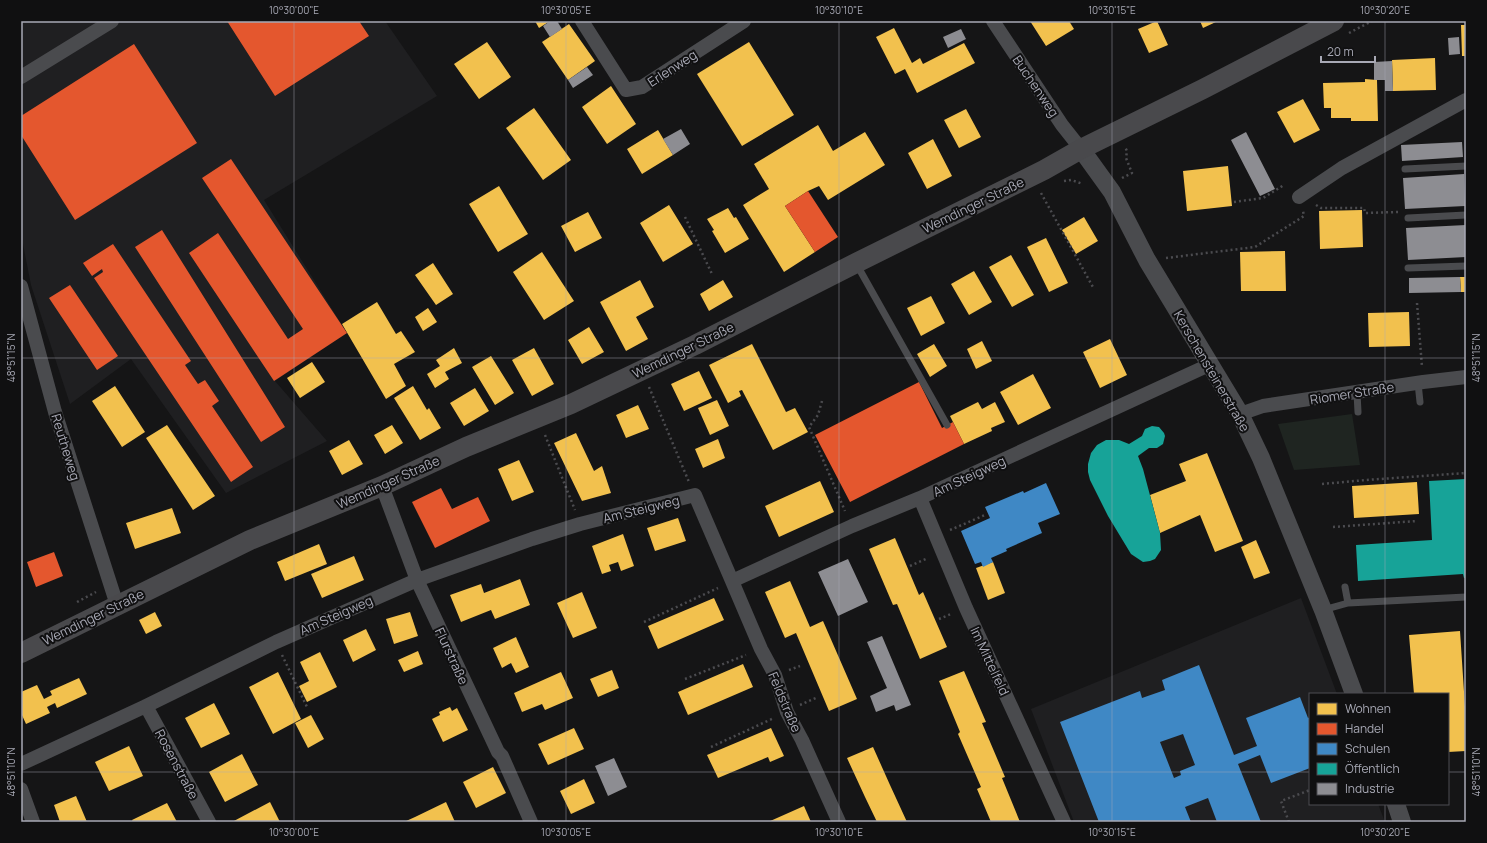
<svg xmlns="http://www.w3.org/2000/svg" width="1487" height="843" viewBox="0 0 1487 843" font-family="Manrope,sans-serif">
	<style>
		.built { fill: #1f1f21 }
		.green { fill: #1f2521 }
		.homes { fill: #f2c14e }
		.shops { fill: #e4572e }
		.schools { fill: #3f88c5; fill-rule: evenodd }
		.public { fill: #17a398 }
		.industry { fill: #8d8d92 }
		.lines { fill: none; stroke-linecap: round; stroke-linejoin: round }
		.path { stroke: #4b4b4f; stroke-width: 2.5; stroke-dasharray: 2 3; stroke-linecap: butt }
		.service { stroke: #4a4b4e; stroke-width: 7 }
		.minor { stroke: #4a4b4e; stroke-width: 14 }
		.tertiary { stroke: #4a4b4e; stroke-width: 18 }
		.secondary { stroke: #49494c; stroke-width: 20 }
		.ticks { fill: none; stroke: #a8a9b5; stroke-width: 1; stroke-opacity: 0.45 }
		.labels { text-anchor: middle; stroke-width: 4; stroke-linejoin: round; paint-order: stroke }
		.street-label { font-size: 13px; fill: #a8a9b5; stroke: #101011 }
		.neatline { fill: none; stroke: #a8a9b5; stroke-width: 1.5 }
		.ticks-label { font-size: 10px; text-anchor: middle; fill: #a8a9b5 }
	</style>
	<rect width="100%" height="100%" fill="#151516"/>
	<path class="built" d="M21,21h364l52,75 -173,104 83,133 -72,48 52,60 -101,52 -95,-134 -61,45 -39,-119 -10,-51z
		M1301,598l36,96h-27v110h68l7,18h-311l-43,-113z"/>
	<path class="green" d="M1352,414l8,51 -66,5 -16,-46z"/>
	<path class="homes" d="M535,21h15l-11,7z
		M1030,21h39l5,8 -28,17z
		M1157,21l11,24 -19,8 -11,-24z
		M1200,21h18l-15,7z
		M569,24l26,37 -27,19 -26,-38z
		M1461,25h5v31h-4z
		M894,28l18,35 8,-5 3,6 41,-21 11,20 -58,30 -12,-24 -10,5 -19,-37z
		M487,42l24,35 -32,22 -25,-35z
		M749,42l45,73 -52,31 -45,-72z
		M1435,58l1,32 -43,1 -1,-31z
		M1365,79l12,1 1,41h-27v-3h-20v-10h-7l-1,-25 42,-1z
		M611,86l25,38 -29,20 -25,-37z
		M1303,99l17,31 -26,13 -17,-31z
		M534,108l37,52 -28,20 -37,-52z
		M966,109l15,28 -22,11 -15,-28z
		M818,125l15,26 32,-19 20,33 -57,35 -9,-14 -11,5 -23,15 30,46 -31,20 -41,-67 26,-16 -15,-25z
		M658,130l15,25 -31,19 -15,-25z
		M933,139l19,37 -25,13 -19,-36z
		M1228,166l4,40 -45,5 -4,-40z
		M499,186l29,48 -30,18 -29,-48z
		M669,205l24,39 -30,18 -23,-39z
		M728,208l6,10 2,-1 13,22 -24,14 -13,-22 2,-1 -7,-11z
		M1362,210l1,37 -43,2 -1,-38z
		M588,212l14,26 -27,14 -14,-26z
		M1084,217l14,24 -22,13 -14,-24z
		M1046,238l22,45 -19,9 -22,-45z
		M1285,251l1,40h-45l-1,-39z
		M542,252l32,49 -30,19 -31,-48z
		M1011,255l23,40 -22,12 -23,-40z
		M433,263l20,31 -17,11 -21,-30z
		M974,271l18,31 -23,13 -18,-31z
		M1460,277h6v15h-5z
		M640,280l14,27 -18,10 12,22 -22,12 -26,-49z
		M723,280l10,17 -24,14 -9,-17z
		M931,296l14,27 -24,13 -14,-28z
		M377,302l19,32 5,-3 14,21 -21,12 12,22 -20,13 -44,-75z
		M428,308l9,14 -14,9 -8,-14z
		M1409,312l1,34 -41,1 -1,-34z
		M589,327l15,25 -22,12 -14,-24z
		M1110,339l17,36 -27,13 -17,-36z
		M982,341l10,20 -16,8 -9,-20z
		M752,344l34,68 9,-4 13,24 -35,18 -31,-60 -3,1 2,5 -13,7 -19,-38z
		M934,344l13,22 -17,11 -13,-23z
		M454,348l8,15 -17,9 4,7 -14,9 -8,-14 13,-8 -4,-6z
		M534,348l20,36 -22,12 -20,-36z
		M491,356l23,37 -19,12 -23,-38z
		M312,362l13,20 -25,16 -13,-20z
		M699,371l13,27 -28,13 -13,-27z
		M1033,374l18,34 -33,17 -18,-33z
		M115,386l30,46 -23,15 -30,-46z
		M413,386l14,24 2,-2 12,20 -21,12 -26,-42z
		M475,388l14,23 -25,15 -14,-23z
		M717,400l12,26 -19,9 -12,-27z
		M978,402l4,7 13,-7 10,20 -14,6 1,3 -28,13 -14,-28z
		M638,405l11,24 -23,9 -10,-23z
		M167,425l48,71 -22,14 -47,-72z
		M392,425l11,18 -18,11 -11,-19z
		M576,433l18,38 8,-5 9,27 -29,8 -28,-58z
		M718,439l7,19 -22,10 -8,-19z
		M349,440l14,24 -21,11 -13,-24z
		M1207,453l36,88 -28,11 -15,-37 -40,18 -10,-38 36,-14 -7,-17z
		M519,460l15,32 -22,9 -14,-32z
		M820,481l14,31 -55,25 -14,-31z
		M1417,482l2,32 -65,4 -2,-32z
		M172,508l9,25 -46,16 -9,-26z
		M678,518l8,23 -31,10 -8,-23z
		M623,534l11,32 -13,5 -3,-9 -9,3 2,6 -9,3 -10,-28z
		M895,538l24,57 4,-3 24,55 -27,12 -23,-55 -4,1 -24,-56z
		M1256,540l14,33 -16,6 -13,-32z
		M319,544l8,20 -42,17 -8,-19z
		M354,556l10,24 -42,18 -11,-24z
		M993,562l12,31 -17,7 -12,-32z
		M520,579l10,26 -35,14 -4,-9 -30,12 -11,-27 31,-11 3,9z
		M790,581l20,46 13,-6 34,78 -28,12 -33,-78 -11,5 -20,-46z
		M582,592l15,36 -24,10 -16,-35z
		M714,598l10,22 -66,29 -10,-23z
		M155,612l7,14 -16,8 -7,-14z
		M410,612l8,24 -24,8 -8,-25z
		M366,629l10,21 -23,12 -10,-22z
		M1460,631l6,91v29l-18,1v-58h-34l-5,-59z
		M516,637l13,30 -13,6 -5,-10 -9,5 -9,-20z
		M418,651l5,13 -19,8 -6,-12z
		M320,652l17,35 -30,15 -8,-16 10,-5 -9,-19z
		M743,664l10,23 -65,28 -10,-23z
		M612,670l7,18 -21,9 -8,-18z
		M964,671l22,51 -4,1 23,54 -3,1 18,44h-29l-14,-33 4,-2 -23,-53 2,-2 -21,-51z
		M278,672l23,47 -28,15 -24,-47z
		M561,672l12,26 -28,12 -3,-6 -20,8 -8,-19z
		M79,678l8,16 -30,14 -2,-5 -8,4 3,6 -24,11 -5,-11v-21l16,-7 7,14 8,-4 -2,-4z
		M214,703l16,31 -29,14 -16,-30z
		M450,707l2,4 5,-3 11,22 -25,12 -11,-23 8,-4 -1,-3z
		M311,715l13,24 -16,9 -13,-25z
		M574,728l10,21 -36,16 -10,-21z
		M771,728l13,28 -14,6 -2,-5 -50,21 -11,-23z
		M129,746l14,30 -34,15 -14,-29z
		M873,747l17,38 17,37h-30l-12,-25 -18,-39z
		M242,754l16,31 -33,17 -16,-30z
		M493,767l13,26 -30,15 -13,-26z
		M584,779l11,24 -24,11 -11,-23z
		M76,796l11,26h-27l-6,-17z
		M270,802l10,20h-48z
		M446,802l9,20h-51l11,-5z
		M167,803l10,19h-44l-1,-2z
		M804,806l7,16h-43z"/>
	<path class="shops" d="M227,21h132l10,15 -94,60z
		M134,44l63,99 -122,77 -54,-85v-19z
		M231,159l116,174 -73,48 -85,-128 29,-20 70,106 15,-10 -101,-151z
		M808,191l30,46 -23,15 -30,-46z
		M162,230l123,197 -24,15 -126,-195z
		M113,244l78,117 -6,4 13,19 7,-4 14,21 -7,5 41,61 -22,15 -137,-204 9,-6 -1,-3 -10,7 -9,-13z
		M70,285l48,71 -21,14 -48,-72z
		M919,382l23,46 11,-6 11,22 -114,58 -35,-67z
		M441,488l11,21 26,-12 12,24 -55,27 -23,-46z
		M54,552l9,24 -27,11 -9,-25z"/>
	<path class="schools" d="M1046,483l14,31 -22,9 4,10 -36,16 1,2 -16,7 2,4 -10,5 -2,-5 -6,2 -14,-33 29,-13 -5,-11 38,-16 1,2z
		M1199,665l35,90 23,-9 -11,-28 54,-21 8,21 2,-1v51l-39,15 -11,-28 -22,9 23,58h-44l-9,-24 -23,9 6,15h-92l-39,-100 80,-31 2,7 23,-8 -3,-10zM1183,734l12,31 -15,6 1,4 -7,3 -14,-36z"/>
	<path class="public" d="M1152,426l7,1 5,6 1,3 -2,8 -6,4h-8l-11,8 5,13 17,64 1,17 -6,9 -5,2 -7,1 -12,-8 -23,-38 -18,-36 -2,-8v-8l3,-11 6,-8 9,-5h13l10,4 13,-8 3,-7z
		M1466,479v99h-2l-1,-4 -105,7 -2,-36 76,-5 -3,-59z"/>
	<path class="industry" d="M550,21h7l5,8 -12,8 -7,-11z
		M961,29l5,10 -18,9 -5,-11z
		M1459,37l1,17 -11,1 -1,-17z
		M1392,61l1,30h-8v-11h-11v-18z
		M587,67l6,8 -20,13 -5,-8z
		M681,129l9,15 -17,11 -10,-16z
		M1246,132l29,57 -15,7 -29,-56z
		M1462,142l1,15 -61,4 -1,-16z
		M1464,174l1,32 -60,3 -2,-31z
		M1466,225v32l-58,3 -2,-32z
		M1460,277l1,15 -52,1v-15z
		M848,559l20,43 -30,14 -20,-44z
		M882,636l29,69 -15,6 -2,-6 -18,7 -6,-16 17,-8 -20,-46z
		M614,758l13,29 -19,9 -13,-30z"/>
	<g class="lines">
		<path class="path" d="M1349,33l23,-12
			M1122,178l10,-5 -6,-15 1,-7 -2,-4
			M1064,181l7,-1 12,4
			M1041,193l53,96
			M1234,202l29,-4 21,-13
			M1316,205l5,3h43l1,5 33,-1
			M685,217l27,57
			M1166,258l89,-11 49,-31 -1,-5
			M1417,303l5,64
			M649,387l40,95
			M822,401l-4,14 -9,12 36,84
			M545,435l30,75
			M1322,484l44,-4 100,-7
			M1333,527l84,-6
			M950,530l35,-15
			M910,566l18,-8
			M77,602l19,-10
			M939,619l12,-5
			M644,622l74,-34
			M282,655l25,52
			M789,670l11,-4
			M685,679l61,-24
			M800,705l18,-8
			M711,747l63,-29
			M1289,822l-8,-21 29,-11"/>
		<path class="service" d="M1405,169l61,-3
			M1408,218l58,-3
			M857,265l90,160
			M1408,268l58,-2
			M1418,383l2,19
			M1357,393l1,19
			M1348,603l118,-6
			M1323,610l25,-7 -3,-16"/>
		<path class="minor" d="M582,21l44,69 16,-3 102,-66
			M993,21l69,104 19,24
			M21,77l91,-56
			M1299,197l43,-29 124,-68
			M21,286l34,126 62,193
			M1240,414l23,-8 160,-24 43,-5
			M382,486l35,94 81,172 4,4 29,66
			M920,498l46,110 98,214
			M732,581l29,68 14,26 12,37 15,28 37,82
			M146,706l63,116
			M21,764l125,-58 130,-64 141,-62 115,-41 48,-15 115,-29 37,86 120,-55 68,-28 289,-133
			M21,789l12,33"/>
		<path class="tertiary" d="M1081,149l31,43 35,68 93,154 21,44 62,152 31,84
			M1396,804l6,18"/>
		<path class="secondary" d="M21,653l229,-113 132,-54 84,-39 105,-43 124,-59 161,-82 188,-93 37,-21 122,-60 131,-68"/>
	</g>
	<path class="ticks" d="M294,21v801M566,21v801M839,21v801M1112,21v801M1385,21v673M21,358h1445M21,772h1289M1448,772h18M1385,804v18"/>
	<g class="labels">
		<g class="street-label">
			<text transform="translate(672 68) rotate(-33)" y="5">Erlenweg</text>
			<text transform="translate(1036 86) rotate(56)" y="5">Buchenweg</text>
			<text transform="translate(973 205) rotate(-26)" y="5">Wemdinger Straße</text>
			<text transform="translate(683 350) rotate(-26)" y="5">Wemdinger Straße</text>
			<text transform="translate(1212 371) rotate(60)" y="5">Kerschensteinerstraße</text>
			<text transform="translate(1352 393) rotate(-9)" y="5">Riomer Straße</text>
			<text transform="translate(66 447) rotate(73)" y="5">Reutheweg</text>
			<text transform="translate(969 476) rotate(-25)" y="5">Am Steigweg</text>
			<text transform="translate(388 482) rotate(-24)" y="5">Wemdinger Straße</text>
			<text transform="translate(641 509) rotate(-14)" y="5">Am Steigweg</text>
			<text transform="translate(336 615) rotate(-24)" y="5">Am Steigweg</text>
			<text transform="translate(93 617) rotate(-26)" y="5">Wemdinger Straße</text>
			<text transform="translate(452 656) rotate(65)" y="5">Flurstraße</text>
			<text transform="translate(990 661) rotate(65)" y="5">Im Mittelfeld</text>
			<text transform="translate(785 702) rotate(67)" y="5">Feldstraße</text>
			<text transform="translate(177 764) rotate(62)" y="5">Rosenstraße</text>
		</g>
	</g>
	<rect width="1487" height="843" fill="none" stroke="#101011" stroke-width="44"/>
	<rect x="1309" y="693" width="140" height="112" fill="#101011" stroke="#4d4d53"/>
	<rect x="1317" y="703" width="20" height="12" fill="#f2c14e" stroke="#4d4d53"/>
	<text x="1345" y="713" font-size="12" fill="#a8a9b5">Wohnen</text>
	<rect x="1317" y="723" width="20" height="12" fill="#e4572e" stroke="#4d4d53"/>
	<text x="1345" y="733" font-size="12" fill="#a8a9b5">Handel</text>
	<rect x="1317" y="743" width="20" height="12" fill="#3f88c5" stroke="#4d4d53"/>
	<text x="1345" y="753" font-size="12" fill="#a8a9b5">Schulen</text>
	<rect x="1317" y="763" width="20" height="12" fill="#17a398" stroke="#4d4d53"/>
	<text x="1345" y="773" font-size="12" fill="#a8a9b5">Öffentlich</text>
	<rect x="1317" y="783" width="20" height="12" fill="#8d8d92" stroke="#4d4d53"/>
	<text x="1345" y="793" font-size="12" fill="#a8a9b5">Industrie</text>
	<path d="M1321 56v6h54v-6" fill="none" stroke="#a8a9b5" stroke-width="2"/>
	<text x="1327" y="56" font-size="12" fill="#a8a9b5" stroke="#101011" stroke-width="3" paint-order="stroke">20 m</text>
	<rect x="22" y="22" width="1443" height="799" class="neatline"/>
	<g class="ticks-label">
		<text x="294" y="14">10°30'00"E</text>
		<text x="566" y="14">10°30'05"E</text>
		<text x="839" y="14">10°30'10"E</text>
		<text x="1112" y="14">10°30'15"E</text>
		<text x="1385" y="14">10°30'20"E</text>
		<text transform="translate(11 358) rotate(-90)" y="4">48°51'15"N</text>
		<text transform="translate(1476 358) rotate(-90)" y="4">48°51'15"N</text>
		<text transform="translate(11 772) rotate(-90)" y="4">48°51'10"N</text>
		<text transform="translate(1476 772) rotate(-90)" y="4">48°51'10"N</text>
		<text x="294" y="836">10°30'00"E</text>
		<text x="566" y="836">10°30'05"E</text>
		<text x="839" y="836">10°30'10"E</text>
		<text x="1112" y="836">10°30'15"E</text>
		<text x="1385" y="836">10°30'20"E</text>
	</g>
</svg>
